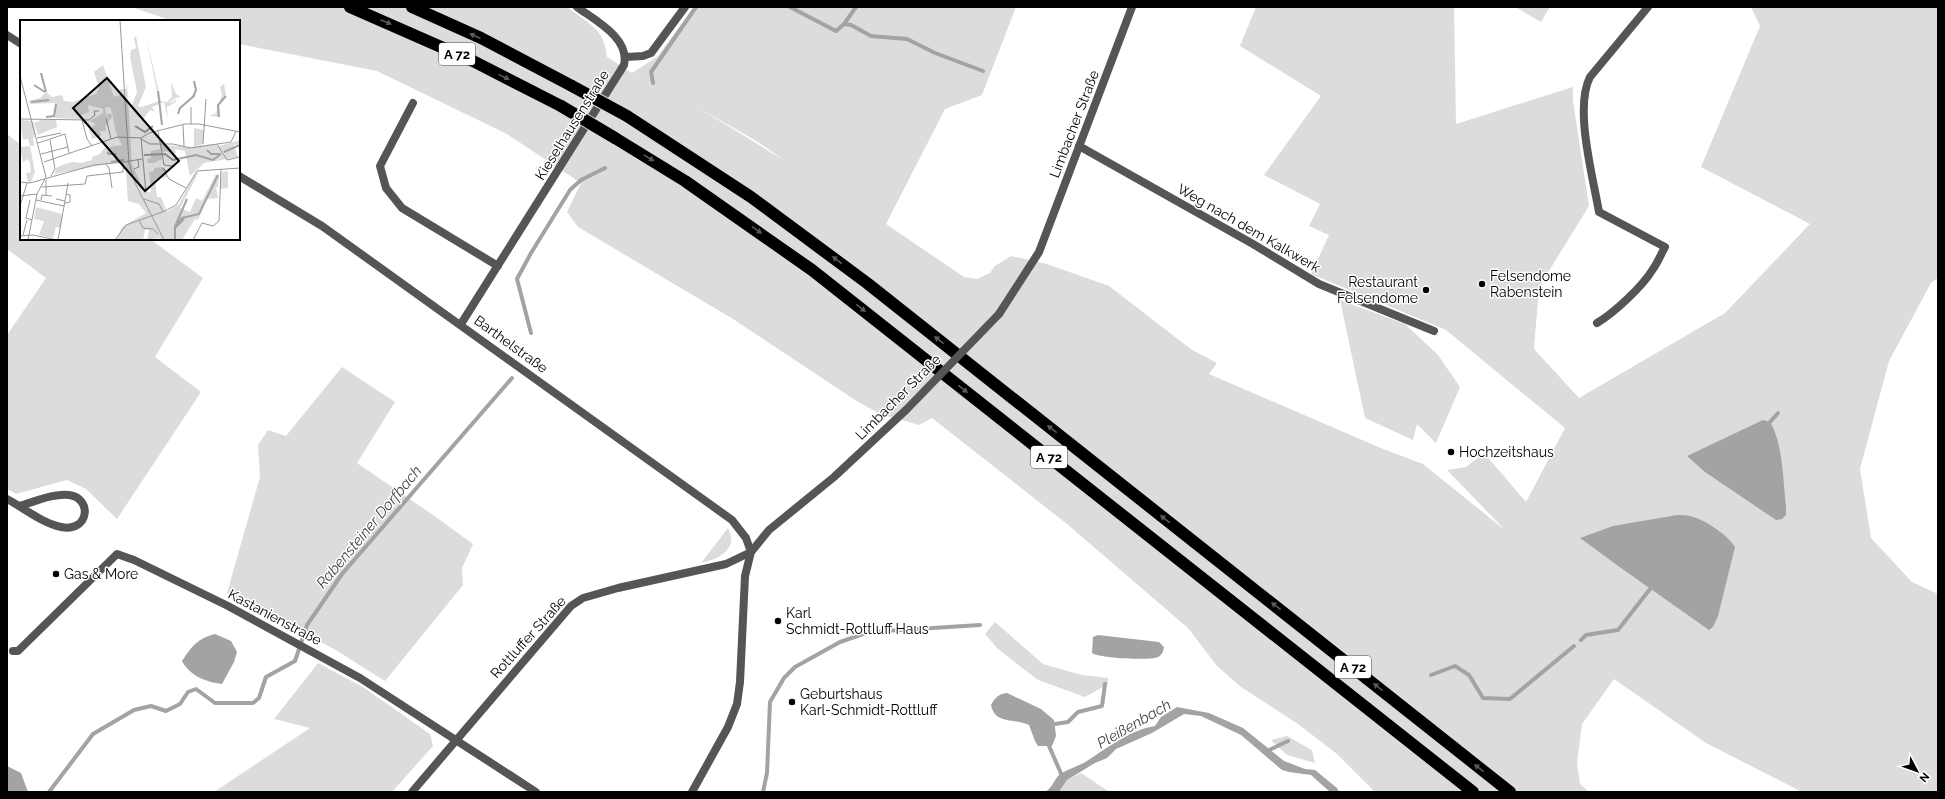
<svg xmlns="http://www.w3.org/2000/svg" width="1945" height="799" viewBox="0 0 1945 799" font-family="Raleway,sans-serif">
	<style>
		.green { fill: #dcdcdc; fill-rule: evenodd }
		.water { fill: #a3a3a3 }
		.lines { fill: none; stroke-linecap: round; stroke-linejoin: round }
		.stream { stroke: #a3a3a3; stroke-width: 4 }
		.motorway-casing { stroke: #dbdbdb; stroke-width: 14 }
		.minor { stroke: #555; stroke-width: 8 }
		.tertiary { stroke: #555; stroke-width: 8 }
		.motorway { stroke: #000; stroke-width: 12 }
		.motorway-bridge-casing { stroke: #dbdbdb; stroke-width: 14; stroke-linecap: butt }
		.tertiary-bridge { stroke: #555; stroke-width: 8 }
		.motorway-bridge { stroke: #000; stroke-width: 12 }
		.oneway { fill: #595959 }
		.poi-dot { fill: #000; stroke: #fff; stroke-width: 1.5 }
		.labels { text-anchor: middle; stroke-width: 3; stroke-linejoin: round; paint-order: stroke }
		.shield { fill: #fff; stroke: #4c4c4c; stroke-width: 1 }
		.shield-label { font-size: 13px; font-weight: bold; fill: #000 }
		.street-label { font-size: 14px; fill: #000; stroke: #fff }
		.poi-label { font-size: 14px; fill: #000; stroke: #fff; text-anchor: start }
		.water-label { font-size: 15px; font-style: italic; fill: #444; stroke: #fff }
		.inset-river { fill: none; stroke: #a3a3a3; stroke-width: 2 }
		.inset-road { fill: none; stroke: #999; stroke-width: 1 }
		.view { fill: #000; fill-opacity: 0.15; stroke: #000; stroke-width: 2 }
		.inset-edge { fill: none; stroke: #000; stroke-width: 2 }
	</style>
	<rect width="100%" height="100%" fill="#fff"/>
	<path class="green" d="M132,7h435c21,16 38,22 40,50l25,16 25,-16 37,-50h322l-34,88 -37,14 -59,115 78,53 13,2 13,-6 5,-7 16,-10 36,8 62,22 83,64 25,13 -8,11 174,75 40,15 83,67 -59,-61 19,-3 18,-14 42,49 39,-74 -119,-98 -135,-56 18,-39 -20,-9 11,-22 -56,-29 57,-79 -81,-50 16,-39h198l2,117 117,-37v14l16,105 -50,81 -5,62 45,49 146,-85 85,-89 -109,-57 59,-141 -9,-19h187v271l-7,5 -42,78 -29,108 11,69 41,44 26,12v198h-136l-96,-49 -92,-64 -32,45 -5,39 3,21 9,8h-214l-38,-38 -39,-30 -57,-37 -24,-21 -29,-38 -121,-104 -135,-106 -13,7 -39,-11 -25,-14 -122,-81 -155,-92 -11,-15 14,-29 -74,-49 -130,-63 -138,-27v-23h-67zM697,107l61,35 27,19z
		M1515,7h35l-9,15z
		M7,134l14,11v94h129l53,39 -48,79 46,35 -84,127 -31,-30 -19,-9 -51,14 -9,-5v-154l39,-57 -39,-29z
		M1340,300l65,24 33,31 22,32 -24,56 -19,-19 -4,16 -48,-22z
		M342,367l53,35 -38,61 76,52 40,29 -11,24 1,17 -78,96 -51,-32 -107,-56 33,-116 -2,-32 10,-15 18,6z
		M728,528c11,21 -9,31 -27,35z
		M995,622l48,42 39,11 26,3v6l-23,13 -47,-17 -40,-31 -13,-15z
		M318,663l45,24 67,47 3,12 -41,46h-178l96,-64 -36,-9z
		M1287,736l25,14 3,13 -28,-8 -16,-15z
		M1081,773l27,18 4,1h-53l8,-12z"/>
	<path class="water" d="M1763,420l7,2c13,21 13,59 16,84v9l-4,4 -6,1 -71,-48 -18,-16z
		M1677,515c4,0 9,0 13,1 14,3 38,19 45,31l-17,69 -5,11 -4,3 -88,-62 -41,-30 33,-12z
		M215,634l16,7 6,11 -3,10 -12,22c-16,-2 -32,-8 -40,-23 9,-14 16,-23 33,-27z
		M1098,635l61,7 5,5c-1,5 -2,8 -6,10 -7,4 -61,1 -66,-4l1,-16z
		M1007,693l34,16 13,11 2,16 -4,10h-14l-3,-5 -6,-16c-14,-7 -34,0 -38,-20 4,-7 7,-11 16,-12z
		M1177,707l32,6 34,15 41,33 21,8 10,1 22,18 2,4h-9l-19,-17 -22,-3 -7,-2 -41,-35 -40,-19 -17,-2 -32,19 -36,16 -9,9 -12,5 -28,17 -8,12h-14c7,-4 9,-12 14,-17 6,-5 20,-9 28,-14 20,-13 43,-31 68,-35l6,-9z
		M7,766l14,7 7,19h-21z"/>
	<g class="lines">
		<path class="stream" d="M790,7l46,24 8,-7 12,-17
			M844,24l7,1 20,11 36,3 28,14 48,18
			M653,83l-2,-11 45,-65
			M531,333l-14,-54 14,-26 39,-63 11,-10 24,-12
			M1770,422l8,-9
			M1581,640l5,-5 32,-5 32,-41
			M1431,675l24,-9 14,9 14,23 27,1 64,-53
			M1055,724l13,-2 10,-10 24,-6 3,-22
			M1049,746l14,32
			M1265,752l23,-11
			M49,792l44,-58 41,-24 17,-4 15,5 14,-7 8,-12 8,-3 19,14h38l6,-5 7,-21 29,-16 12,-36 35,-51 170,-196
			M763,792l4,-19 3,-71 14,-24 11,-11 45,-25 29,-10 111,-7"/>
		<g class="motorway-casing">
			<path id="motorway" d="M350,7l123,54 88,45
				M412,7l69,31 91,48
				M627,116l124,81 116,86 643,509
				M615,138l70,43 127,89 661,522"/>
		</g>
		<path class="minor" d="M7,35l14,9
			M626,57l17,-1 8,-3 34,-46
			M413,103l-33,63 6,22 16,20 96,58
			M1079,146l174,98 66,40 115,47
			M239,176l83,50 410,294 14,18 5,14 -25,12 -108,24 -35,10 -12,8 -159,186
			M1597,323c17,-10 46,-37 56,-54 5,-7 8,-15 12,-22l-66,-35c-6,-35 -25,-104 -9,-135l58,-70
			M461,324l163,-259c6,-27 -28,-44 -47,-58
			M7,499c17,9 35,24 54,28 28,6 32,-29 8,-32 -15,-2 -35,7 -50,11
			M13,651h5l99,-97 17,6 94,46 132,72 176,114"/>
		<path class="tertiary" d="M999,314l40,-62 93,-245
			M692,792l36,-65 9,-23 3,-22 5,-106 6,-24 18,-22 65,-53 72,-67"/>
		<use href="#motorway" class="motorway"/>
		<g class="motorway-bridge-casing">
			<path id="motorway-bridge" d="M572,86l55,30
				M561,106l54,32"/>
		</g>
		<path class="tertiary-bridge" d="M906,410l93,-96"/>
		<use href="#motorway-bridge" class="motorway-bridge"/>
	</g>
	<defs><path id="oneway-solid" d="M-6-.8H1V-3.2L6.5 0L1 3.2V.8H-6Z"/></defs>
	<g class="oneway">
		<use href="#oneway-solid" transform="translate(386 22) rotate(23)"/>
		<use href="#oneway-solid" transform="translate(475 36) rotate(-155)"/>
		<use href="#oneway-solid" transform="translate(504 77) rotate(26)"/>
		<use href="#oneway-solid" transform="translate(649 158) rotate(31)"/>
		<use href="#oneway-solid" transform="translate(757 230) rotate(35)"/>
		<use href="#oneway-solid" transform="translate(837 260) rotate(-143)"/>
		<use href="#oneway-solid" transform="translate(861 308) rotate(38)"/>
		<use href="#oneway-solid" transform="translate(939 340) rotate(-142)"/>
		<use href="#oneway-solid" transform="translate(963 389) rotate(38)"/>
		<use href="#oneway-solid" transform="translate(1052 429) rotate(-142)"/>
		<use href="#oneway-solid" transform="translate(1165 519) rotate(-142)"/>
		<use href="#oneway-solid" transform="translate(1276 606) rotate(-142)"/>
		<use href="#oneway-solid" transform="translate(1378 687) rotate(-142)"/>
		<use href="#oneway-solid" transform="translate(1479 768) rotate(-142)"/>
	</g>
	<g class="poi-dot">
		<circle cx="1482" cy="284" r="4"/>
		<circle cx="1426" cy="290" r="4"/>
		<circle cx="1451" cy="452" r="4"/>
		<circle cx="56" cy="574" r="4"/>
		<circle cx="778" cy="621" r="4"/>
		<circle cx="792" cy="702" r="4"/>
	</g>
	<g class="labels">
		<g class="shield">
			<rect x="439" y="43" width="36" height="22" rx="3"/>
			<rect x="1031" y="446" width="36" height="22" rx="3"/>
			<rect x="1335" y="656" width="36" height="22" rx="3"/>
		</g>
		<g class="shield-label">
			<text x="457" y="59">A 72</text>
			<text x="1049" y="462">A 72</text>
			<text x="1353" y="672">A 72</text>
		</g>
		<g class="street-label">
			<text transform="translate(1074 124) rotate(-69)" y="5">Limbacher Straße</text>
			<text transform="translate(572 125) rotate(-58)" y="5">Kieselhausenstraße</text>
			<text transform="translate(1249 228) rotate(30)" y="5">Weg nach dem Kalkwerk</text>
			<text transform="translate(511 344) rotate(36)" y="5">Barthelstraße</text>
			<text transform="translate(898 397) rotate(-45)" y="5">Limbacher Straße</text>
			<text transform="translate(275 617) rotate(28)" y="5">Kastanienstraße</text>
			<text transform="translate(528 637) rotate(-48)" y="5">Rottluffer Straße</text>
		</g>
		<g class="poi-label">
			<text x="1490" y="281">Felsendome<tspan x="1490" dy="16">Rabenstein</tspan></text>
			<text x="1418" y="287" text-anchor="end">Restaurant<tspan x="1418" dy="16">Felsendome</tspan></text>
			<text x="1459" y="457">Hochzeitshaus</text>
			<text x="64" y="579">Gas &amp; More</text>
			<text x="786" y="618">Karl<tspan x="786" dy="16">Schmidt-Rottluff Haus</tspan></text>
			<text x="800" y="699">Geburtshaus<tspan x="800" dy="16">Karl-Schmidt-Rottluff</tspan></text>
		</g>
		<g class="water-label">
			<text transform="translate(369 527) rotate(-50)" y="5">Rabensteiner Dorfbach</text>
			<text transform="translate(1134 724) rotate(-30)" y="5">Pleißenbach</text>
		</g>
	</g>
	<g transform="translate(20 20)">
		<rect width="220" height="220" fill="#fff"/>
		<path d="M125,12l16,69 6,1 5,-5 -1,-15 5,12 5,3 -6,1 -6,5 5,-1 1,-4 1,4 -9,5 1,12 -4,-17 -12,5 3,5 -5,-2 -6,8 -6,-2 -7,-9 6,-15 -7,-35 1,-7 5,-2 -2,-10 2,-2 10,51 -8,19 4,1 17,-6zM83,45l11,32 6,-2v-6h6l1,-5 5,80 13,29 6,-1 -2,-20 5,-1v-3l9,-1 4,10 -12,2 2,18h4l6,15 12,-8 15,-29 5,-3 -19,36 10,4 6,-14 6,3 14,-27 3,1 -1,12h-2l2,11 -11,1 -9,21 -3,-1 -13,21h-22l-1,-2 -12,2 2,-10h-4l-2,10h-27l6,-13 -6,7 6,-7 24,-14 -7,-9 -11,-3 -3,-40 -70,13 1,-6 6,-3 10,-3 9,1 11,-3v-3l8,-3 4,-6 18,-3 -6,-12 -4,-21 -2,-5 -5,1 2,11v-5l4,-1 1,4 -7,10 1,4h-6l1,5 -9,3 -3,-9 7,-6 -6,-3 13,-8v-4l-15,-4 1,7 -8,3v4l-26,-1v-15l-25,1 -1,-3 11,-3 6,-6 6,5 10,-2 2,6 9,1 23,-8 3,-6 -5,-16zM204,64l2,12 -7,9 1,12 -11,-1 7,-3 6,-19 -2,-7zM0,100l13,1 3,14 -4,1h4l-3,2 1,8h-4l5,26 -4,10 -3,1 -2,-10 5,-1 -1,-8 -2,-5 -5,3 -3,-13v-2l10,-1 -2,-7 -5,1zM21,100h15l1,7 -19,8 -4,-12zM174,108l10,2 -1,14 -8,2 19,-2 5,2 21,-6v4l-6,1 4,12 -34,6 -14,13 -5,-25 -10,-2 1,5 -11,-3 -4,2v-8l33,2zM140,129l2,10 -8,4h-6l-1,-4 4,-1v-7zM208,151v17l-8,1 2,-17zM16,187l26,7 -1,14 -5,-1 -3,11 -14,-3 5,-14 -10,-2z" fill="#dcdcdc"/>
		<path class="inset-river" d="M21,53l5,19M14,65l11,7M138,71l4,34M173,77l3,-7 -2,-9M11,82l18,-2M158,94l2,-6 15,-13M26,97l8,-1 2,-12M199,97l-1,-12 8,-9M115,106l10,6 8,-6M187,130l4,4h10M87,132l2,2h6l2,7M204,132l16,-7M124,135l21,-1 8,6 23,-5 17,5 8,-6M91,142l13,-2M156,204l11,-25M155,208l9,-9M155,220v-14l7,-8 17,-4 19,-39"/>
		<path class="inset-road" d="M100,0l9,143 6,20 29,57M0,56l26,101 -9,17 -9,46M171,87v17M86,98l5,21M0,99l69,1 6,-5 -1,-4h5M62,100l5,19 5,7M163,105l1,21M138,111l6,34 8,1M17,118l24,-5M121,118l5,55M121,119l9,5h23l17,4 41,-6 5,-11M30,120l5,29 -4,7M18,123l27,-9 4,19M183,124l3,-45M197,124l10,16 13,-3M21,134l27,-7M24,142l73,-25 24,1 8,-5 36,-9h14l41,8M86,144l3,4 3,20M114,149l5,-2 -1,-7M146,151l-3,-3 6,11 17,9M0,162l10,1 64,-18 30,-3M22,167l43,-3 2,-8 36,-4 1,-10 18,-3M26,175v-15M0,176l17,-2M36,179l9,2 3,-18M124,179l15,5 4,8M10,180l-4,18 6,2M16,180l28,6M21,180l1,-5 10,1M45,183l5,-1v-7l-4,-1M0,186l7,-23M119,200l4,8 10,1 5,5M3,215l4,-15M0,216l13,-1 24,5M38,220l7,-39M95,220l11,-15 39,-14 11,-6 21,-34 43,-3M173,220l9,-17 11,3 6,-5 2,-51"/>
		<path class="view" d="M87,58l72,83 -34,30 -72,-83z"/>
		<rect width="220" height="220" class="inset-edge"/>
	</g>
	<rect width="1945" height="799" fill="none" stroke="#000000" stroke-width="16"/>
	<g transform="translate(1917 771) rotate(131)" stroke="#ffffff" stroke-width="3" paint-order="stroke">
	<path d="M0-3L7 15L0 10L-7 15Z" fill="#000000"/>
	<text y="-6" font-size="11" font-weight="bold" text-anchor="middle" fill="#000000">N</text>
	</g>
</svg>
